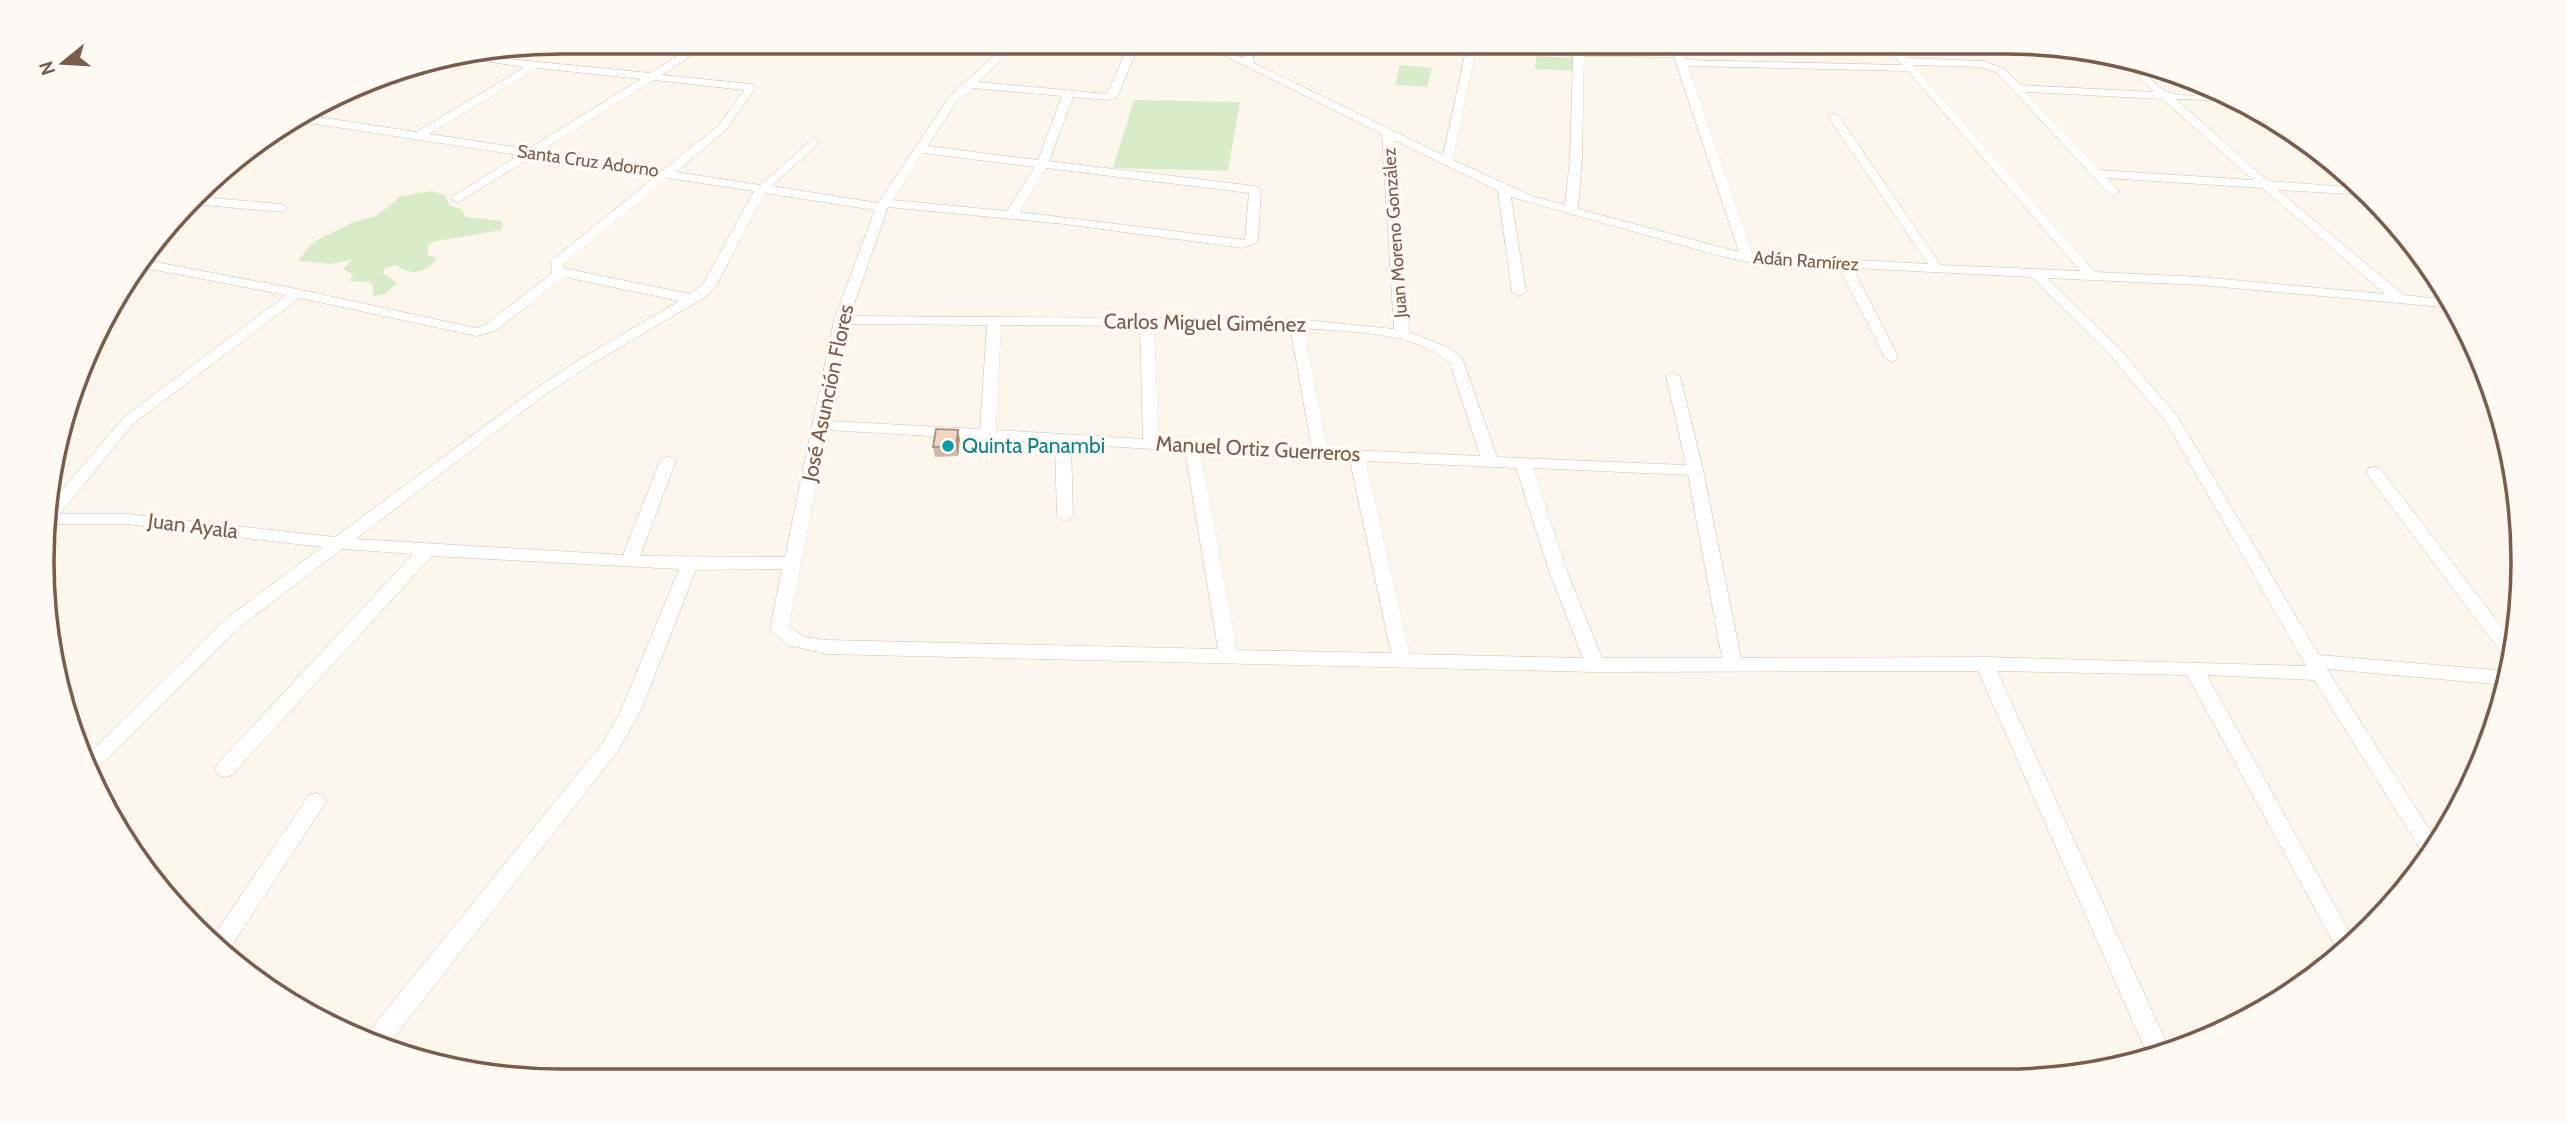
<svg xmlns="http://www.w3.org/2000/svg" width="2565" height="1123" viewBox="0 0 2565 1123" font-family="Cabin,sans-serif">
	<style>
		.green { fill: #d8ecc9 }
		.lines { fill: none; stroke-linecap: round; stroke-linejoin: round }
		.minor-casing { stroke: #d1beb0; stroke-width: 1 }
		.minor { fill: #fff; fill-rule: evenodd }
		.wall { fill: #d1b7a8 }
		.shaded-wall { fill: #aa9588 }
		.building { fill: #f3d5c3; stroke: #aa9588; stroke-width: 2 }
		.culture-dot { fill: #0f9aa8; stroke: #fffaf3; stroke-width: 2.5 }
		.labels { text-anchor: middle; stroke-width: 7; stroke-linejoin: round; paint-order: stroke }
		.far-street-label { font-size: 18px; fill: #7a5c4d; stroke: #fffaf3 }
		.street-label { font-size: 21px; fill: #7a5c4d; stroke: #fffaf3 }
		.culture-label { font-size: 21px; fill: #0d838f; stroke: #fffaf3; text-anchor: start }
		.rim { fill: none; stroke: #7a5c4d; stroke-width: 3.5 }
	</style>
	<rect width="100%" height="100%" fill="#fdf6ec"/>
	<path class="green" d="M1536,56l37,2v13l-38,-2z
		M1400,65l32,3 -5,19 -32,-2z
		M1134,100l106,2 -12,69 -115,-3z
		M431,191l14,4 5,11 11,3 5,8 35,4 2,4 -2,5 -65,11 -8,4v11l9,1c-9,16 -27,20 -40,8l-12,3 -2,5 14,10 -12,11 -12,2v-11l-5,-3 -19,-1 5,-6 -11,-6 10,-10 -21,5 -33,-3 6,-10 12,-11 37,-18 22,-6 25,-20z"/>
	<g class="lines">
		<g class="minor-casing">
			<path id="minor" d="M700,42h12l-50,33 89,9 5,3 -30,43 -50,42 84,13 54,-47 4,2v4l-46,42 106,17 71,-106 60,-55h11l-42,40 129,12 23,-52h10l-23,56 -10,2 -34,-3 -24,64 206,25 6,4 -3,52 -15,6 -179,-24 -176,-17 -38,109 446,3 98,10 -12,-195 -185,-92h13l33,16 -2,-16h10l3,21 189,92 23,-105 -76,-5 -5,-3h93l96,8v-8h10v8l94,1 5,2 3,7 216,5 -20,-23h11l14,16 76,3 22,8 15,16 134,7 -30,-30c23,4 27,24 45,30 19,8 46,-2 70,9l-63,-2 92,82 94,7 7,7 -91,-5 126,105 45,5 5,8 -254,-23 -153,-7 73,71 58,68 141,238 188,16 -1,14 -179,-16 112,175 -12,16 -113,-180 -107,-5 146,263 -14,15 -152,-278 -190,-4 173,379 -22,6 -170,-385 -383,1 -769,-18 -38,-9 -18,-16 12,-60 -86,1 -55,140 -23,41 -233,298 -21,-9 1,-4 239,-295 17,-31 58,-141 -247,-13 -200,219 -7,2 -7,-2 -3,-6 3,-6 195,-209 -71,-5 -103,79 -148,147 -8,-16 144,-141 95,-71 -195,-23h-77l1,-21 73,-86 162,-122 -146,-28 5,-7 152,29 179,39 9,-3 67,-52 -1,-12 105,-85 -124,-19 -75,46 -6,-4 2,-3 66,-41 -216,-33 -32,17h-8l35,-25 66,-31v4l-52,29 104,16 109,-65 -63,-9 16,-2 172,17zM1476,50l97,6 -3,102 -5,47 -33,-9 -79,-36zM1584,56l90,1 65,195 -161,-43 4,-51zM1913,65l68,2 16,6 113,122 4,1 6,-4 -13,-14 155,10 123,106 -185,-17 -105,-5zM1688,66l220,5 172,200 -139,-6 -103,-150 -4,-1 -6,3 100,147 -175,-10zM538,68l103,11 -113,70 -99,-15zM654,80l90,10 -26,36 -55,44 -122,-19zM972,88l90,8 -24,64 -110,-14 29,-45zM2026,92l136,7 91,81 -153,-10zM1394,140l104,51 14,101 7,4 7,-4 -15,-95 213,60 24,5 91,6 46,90 7,4 7,-4 -46,-90 178,9 79,78 56,67 140,244 -322,-9 -243,1 -38,-188 -23,-94 -7,-4 -7,4 20,89 -189,-8 -35,-99 -12,-10 -41,-16zM923,153l112,14 -28,44 -114,-11zM1046,168l203,25 -4,47 -226,-28zM668,178l86,13 -51,93 -13,10 -127,-26v-3zM765,193l110,17 -41,110 -49,237 -145,-1 36,-95 -8,-5 -8,5 -37,94 -267,-16 179,-137 55,-37 117,-69 9,-10zM565,277l114,24 -99,58 -55,37 -190,141 -208,-23h-67l74,-91 166,-125 176,38 19,-5zM847,324l140,1 -7,104 -151,-8zM1001,325l139,1 3,113 -147,-9zM1154,326l136,1 22,122 -153,-9zM1304,328c48,5 107,2 146,35l30,93 -152,-7zM827,430l228,13 2,73 8,5 8,-5 -2,-72 114,7 33,198 -392,-9 -21,-3 -16,-10zM1201,452l149,9 41,192 -154,-3zM1366,461l150,7 33,103 34,87 -173,-4zM1533,468l155,7 34,183h-120l-35,-87z
				M197,197l85,7 6,4 -6,4 -90,-8z
				M2374,467l6,1 135,176 -4,16 -5,-1 -138,-183 -2,-4 2,-4z
				M316,793l7,2 3,6 -3,6 -98,149 -15,-15 99,-146z"/>
		</g>
		<use href="#minor" class="minor"/>
	</g>
	<path class="wall" d="M960,440l-2,16 -23,1 -2,-10z"/>
	<path class="shaded-wall" d="M958,430l2,10 -2,16 -2,-10z"/>
	<path class="building" d="M936,429l22,1 -2,16 -23,1z"/>
	<circle class="culture-dot" cx="948" cy="446" r="7"/>
	<g class="labels">
		<g class="far-street-label">
			<text transform="translate(588 161) rotate(8)" y="6">Santa Cruz Adorno</text>
			<text transform="translate(1395 233) rotate(-94)" y="6">Juan Moreno González</text>
			<text transform="translate(1806 261) rotate(4)" y="6">Adán Ramírez</text>
		</g>
		<g class="street-label">
			<text transform="translate(1205 323) rotate(1)" y="7">Carlos Miguel Giménez</text>
			<text transform="translate(828 393) rotate(-78)" y="7">José Asunción Flores</text>
			<text transform="translate(1258 449) rotate(3)" y="7">Manuel Ortiz Guerreros</text>
			<text transform="translate(193 526) rotate(7)" y="7">Juan Ayala</text>
		</g>
		<g class="culture-label">
			<text x="962" y="453">Quinta Panambi</text>
		</g>
	</g>
	<path d="M0 0H2565V1123H0ZM561 54H2004A507 507 0 0 1 2511 561V562A507 507 0 0 1 2004 1069H561A507 507 0 0 1 54 562V561A507 507 0 0 1 561 54Z" fill="#fffaf3" fill-rule="evenodd"/>
	<path class="rim" d="M561 54H2004A507 507 0 0 1 2511 561V562A507 507 0 0 1 2004 1069H561A507 507 0 0 1 54 562V561A507 507 0 0 1 561 54Z"/>
	<g transform="translate(63 63) rotate(252)" stroke="#fffaf3" stroke-width="5" paint-order="stroke">
	<path d="M0-5L12 26L0 18L-12 26Z" fill="#7a5c4d"/>
	<text y="-10" font-size="19" font-weight="bold" text-anchor="middle" fill="#7a5c4d">N</text>
	</g>
</svg>
